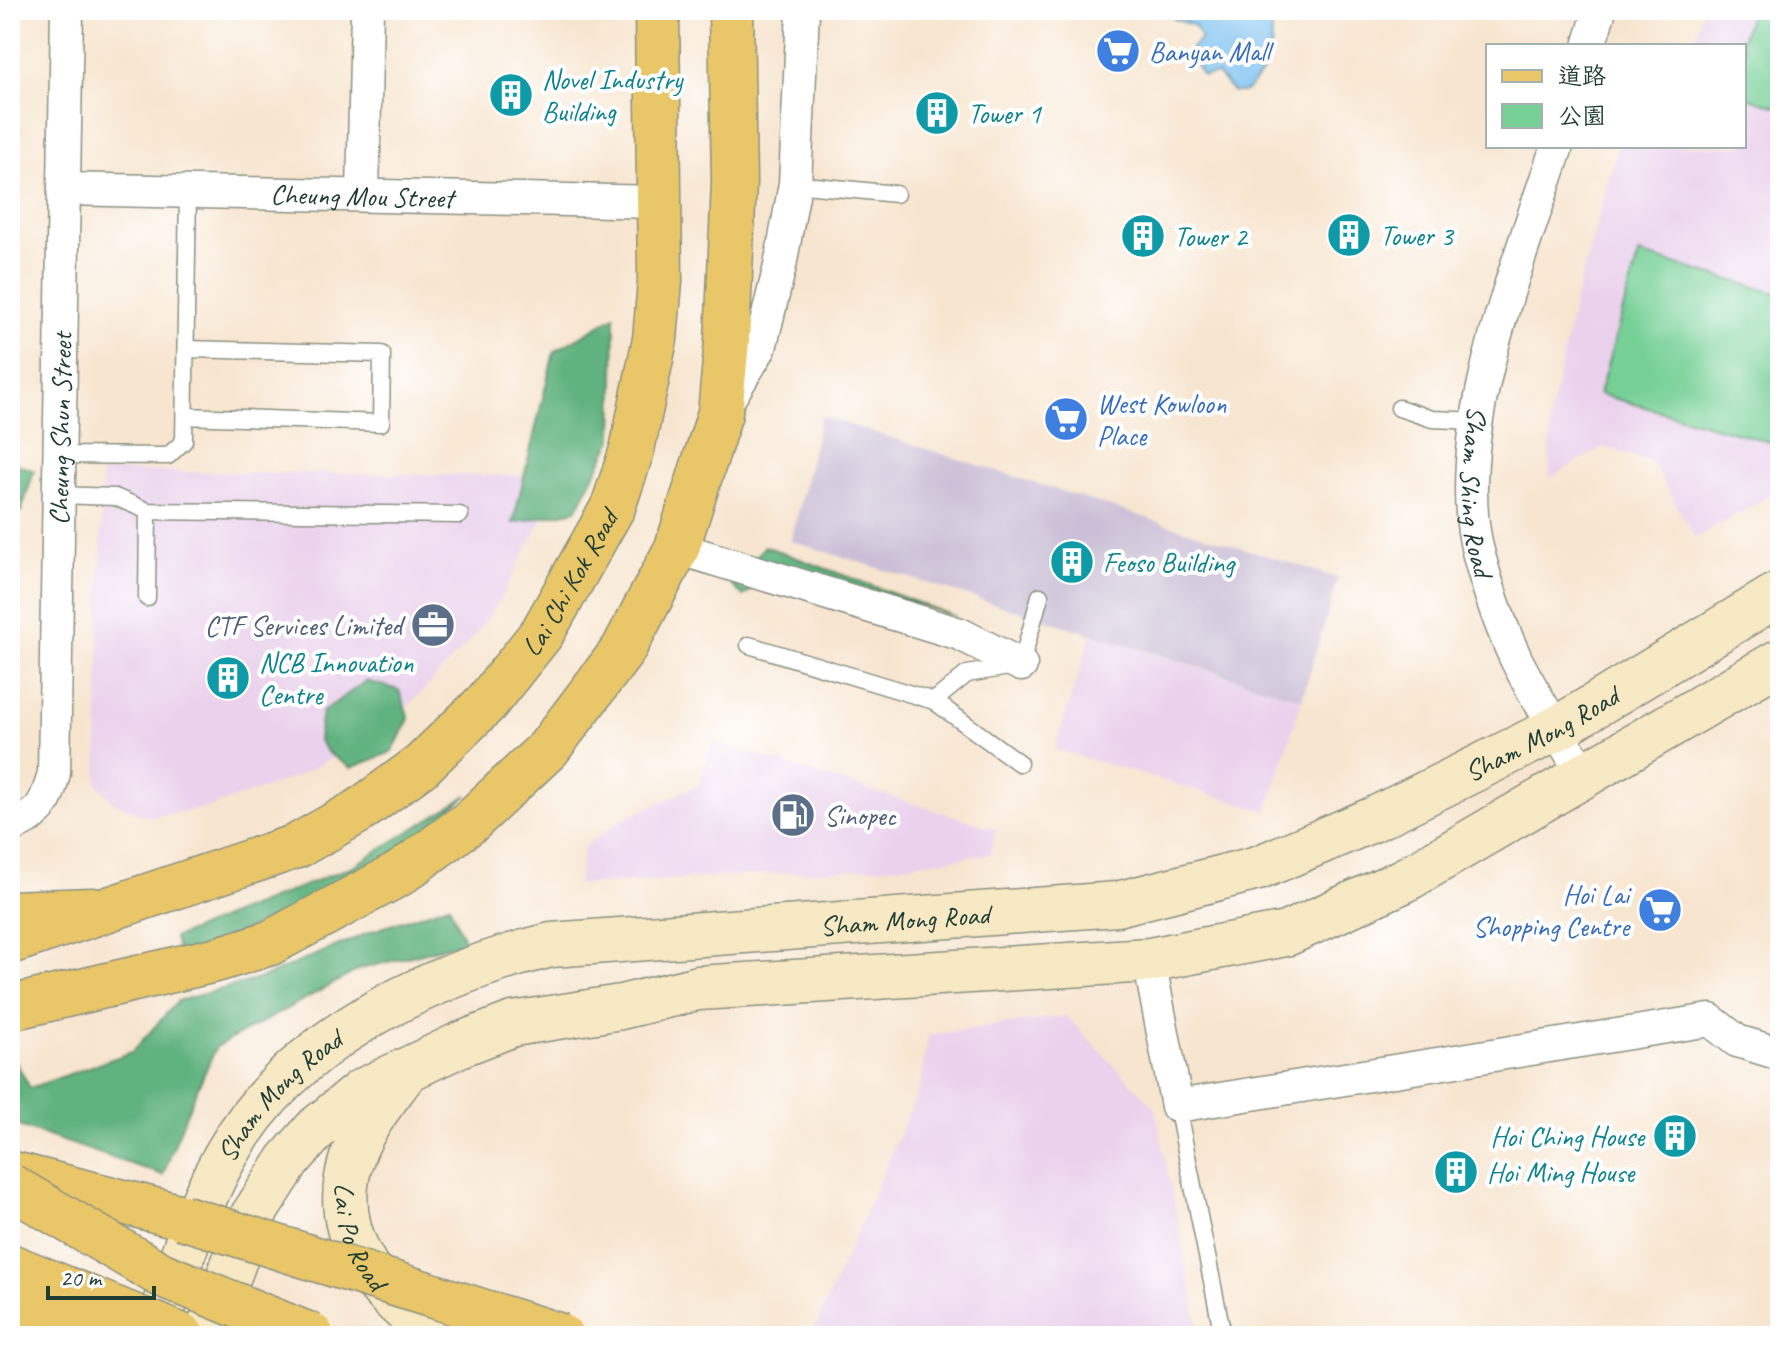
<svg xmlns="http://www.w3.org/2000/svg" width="1790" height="1346" viewBox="0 0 1790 1346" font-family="Caveat,'LXGW WenKai TC',sans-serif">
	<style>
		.built { fill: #ead1ec }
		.industrial { fill: #cabfd6 }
		.green { fill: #76d096; stroke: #4a8665; stroke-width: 2 }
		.forest { fill: #60b27f; stroke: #40785a; stroke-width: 2 }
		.water { fill: #78bff0; stroke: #4c7e92; stroke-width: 2 }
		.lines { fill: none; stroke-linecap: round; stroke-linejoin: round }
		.lane-casing { stroke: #8b9182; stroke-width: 19 }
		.street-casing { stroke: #8b9182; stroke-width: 35 }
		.secondary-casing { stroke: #8b9182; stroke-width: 47 }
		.primary-casing { stroke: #8b9182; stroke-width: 47 }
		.highway-casing { stroke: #8b9182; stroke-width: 47 }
		.lane { stroke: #fff; stroke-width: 16 }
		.street { stroke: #fff; stroke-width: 32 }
		.secondary { stroke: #f6e9c3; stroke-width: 44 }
		.primary { stroke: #e9c769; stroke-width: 44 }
		.highway { stroke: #e9c769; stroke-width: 44 }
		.highway-bridge-casing { stroke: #8b9182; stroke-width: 47; stroke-linecap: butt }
		.highway-bridge { stroke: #e9c769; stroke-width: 44 }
		.labels { text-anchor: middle; stroke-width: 8; stroke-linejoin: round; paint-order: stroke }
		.shop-label { font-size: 28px; fill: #366cbe; stroke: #fff; text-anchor: start }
		.culture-label { font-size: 28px; fill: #0d838f; stroke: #fff; text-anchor: start }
		.street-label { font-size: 28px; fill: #1f3d34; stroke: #fff }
		.service-label { font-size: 28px; fill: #4e5e75; stroke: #fff; text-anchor: end }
	</style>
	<rect width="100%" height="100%" fill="#fff"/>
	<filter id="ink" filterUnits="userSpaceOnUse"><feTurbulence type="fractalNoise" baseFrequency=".0125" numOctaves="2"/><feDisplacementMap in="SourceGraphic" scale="16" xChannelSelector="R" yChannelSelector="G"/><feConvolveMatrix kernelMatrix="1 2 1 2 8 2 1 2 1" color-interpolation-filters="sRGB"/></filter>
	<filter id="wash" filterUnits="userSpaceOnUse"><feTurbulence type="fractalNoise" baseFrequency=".006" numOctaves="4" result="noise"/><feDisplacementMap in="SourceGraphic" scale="32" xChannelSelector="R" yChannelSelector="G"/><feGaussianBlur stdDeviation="1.8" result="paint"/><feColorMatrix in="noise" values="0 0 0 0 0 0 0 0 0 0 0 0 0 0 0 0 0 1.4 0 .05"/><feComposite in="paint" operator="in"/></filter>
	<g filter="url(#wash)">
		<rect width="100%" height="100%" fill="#f7e5cf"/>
		<path class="built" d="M1703,10h77v480l-85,48 -43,-76 -49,-15 -53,31v-62l23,-108 45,-162h126v-100h-51z
			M102,471l456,5 -16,44 -43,81 -26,37 -64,67 -75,52 -41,21 -87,30 -58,9 -35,-15 -16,-19z
			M1091,635l211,64 -35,112 -212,-62z
			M713,742l283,87 -6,25 -102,13 -311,18 7,-38 34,-25 81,-37z
			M1066,1016l89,91 45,229h-388l108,-249 8,-52z"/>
		<path class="industrial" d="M821,416l517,162 -36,121 -511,-158z"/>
		<path class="green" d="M1751,10h29v98l-36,-12v-50h-4z
			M1639,254l141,40v151l-181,-51z"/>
		<path class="forest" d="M615,316l-2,123 -37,71 -63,13 41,-171z
			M10,461l24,10 -13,41h-11z
			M765,546l191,71 -168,-52 -45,31 -12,-11z
			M366,681l33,9 10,29 -17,33 -41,16 -23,-15 -10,-14 4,-27z
			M468,795l-100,84 -188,78 -6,-19 179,-72z
			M449,905l16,37 -105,27 -144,78 -30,67 -23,61 -153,-52v-72l20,37 102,-36 46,-51 84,-23 108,-46z"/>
		<path class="water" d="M1171,10h98c7,37 3,55 -24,82h-12l-16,-18 -14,2 -11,-17 -2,-10 11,-10 -6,-13 -21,-7z"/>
	</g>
	<g filter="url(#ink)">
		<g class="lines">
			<g class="lane-casing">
				<path id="lane" d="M795,184l101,10
					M1399,408l33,11 46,2
					M185,416l196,7 1,-69 -196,-5
					M59,455l109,1 16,-15 4,-249
					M59,495l56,2 33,14 312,4
					M147,598l1,-87
					M749,645l185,56 85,62
					M934,701l33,-27 54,-9 19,-69
					M1177,1106l46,230"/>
			</g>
			<g class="street-casing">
				<g id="street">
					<path d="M1589,46l11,-36"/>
					<path id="s1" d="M1557,146c-37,115 -112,294 -77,413 9,33 22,71 37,102 20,40 46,77 67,116"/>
					<path id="s2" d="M64,189l595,13"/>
					<path d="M363,195l4,-185"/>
					<path d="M725,405l35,-57 20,-82 15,-82 8,-174"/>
					<path d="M677,548l283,86 61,31"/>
					<path id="s3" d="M10,827c31,-13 36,-22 44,-54l13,-763"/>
					<path d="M1149,960l28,146 533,-86 27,21 43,13"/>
				</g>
			</g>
			<g class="secondary-casing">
				<g id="secondary">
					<path id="s4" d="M403,1075c-16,22 -36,46 -47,72 -34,82 18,149 86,189"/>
					<path id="s5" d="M152,1336c25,-59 42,-125 74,-181 65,-116 200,-179 325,-210l566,-41 141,-36 116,-49 184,-91 222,-135"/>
					<path d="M206,1336l44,-116 38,-59 29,-33 45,-37 97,-46 54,-21 108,-17 77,-19 451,-28 137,-26 119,-54 375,-219"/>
				</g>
			</g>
			<g class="primary-casing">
				<path id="primary" d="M10,913l82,-3"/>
			</g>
			<g class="highway-casing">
				<g id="highway">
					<path id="s6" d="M10,942l287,-96 62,-35 63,-46 64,-62 56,-70 71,-126 19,-57 23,-111 5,-58 -3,-271"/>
					<path d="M10,1008l209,-49 51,-16 129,-69 71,-52 78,-73 75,-99 54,-102 43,-135 7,-72 7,-159 -3,-172"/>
					<path d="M10,1173l172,44"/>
				</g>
			</g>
			<use href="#lane" class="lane"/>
			<use href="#street" class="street"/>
			<use href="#secondary" class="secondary"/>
			<use href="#primary" class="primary"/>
			<use href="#highway" class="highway"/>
			<g class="highway-bridge-casing">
				<path id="highway-bridge" d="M10,1186l150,88 152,62
					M182,1217l379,119
					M10,1266l172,70
					M10,1297l76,39"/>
			</g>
			<use href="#highway-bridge" class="highway-bridge"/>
		</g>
	</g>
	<defs>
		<g id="supermarket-disc" transform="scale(2.3)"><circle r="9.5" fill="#3f7fe0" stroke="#fff"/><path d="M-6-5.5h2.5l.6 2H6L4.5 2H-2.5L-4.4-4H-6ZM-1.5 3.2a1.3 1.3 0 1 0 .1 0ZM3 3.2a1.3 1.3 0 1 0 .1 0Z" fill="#fff"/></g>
		<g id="building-disc" transform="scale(2.3)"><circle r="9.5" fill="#0f9aa8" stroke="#fff"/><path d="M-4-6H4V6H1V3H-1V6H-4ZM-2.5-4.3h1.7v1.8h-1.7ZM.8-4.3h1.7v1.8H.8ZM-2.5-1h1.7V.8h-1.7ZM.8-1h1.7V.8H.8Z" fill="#fff"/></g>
		<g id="office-disc" transform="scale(2.3)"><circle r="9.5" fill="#5c6f8a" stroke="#fff"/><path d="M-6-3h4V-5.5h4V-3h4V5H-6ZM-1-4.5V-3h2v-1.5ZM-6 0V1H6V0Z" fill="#fff"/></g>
		<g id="fuel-disc" transform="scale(2.3)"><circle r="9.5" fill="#5c6f8a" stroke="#fff"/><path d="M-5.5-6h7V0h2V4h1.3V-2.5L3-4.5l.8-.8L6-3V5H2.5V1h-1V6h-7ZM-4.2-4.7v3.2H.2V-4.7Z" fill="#fff"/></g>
	</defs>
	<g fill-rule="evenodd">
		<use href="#supermarket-disc" x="1118" y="51"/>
		<use href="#building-disc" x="511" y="95"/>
		<use href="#building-disc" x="937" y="113"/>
		<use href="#building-disc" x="1349" y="235"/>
		<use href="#building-disc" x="1143" y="236"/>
		<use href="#supermarket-disc" x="1066" y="419"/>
		<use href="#building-disc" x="1072" y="562"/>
		<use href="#office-disc" x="433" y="625"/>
		<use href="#building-disc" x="228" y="678"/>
		<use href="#fuel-disc" x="793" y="815"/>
		<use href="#supermarket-disc" x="1660" y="910"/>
		<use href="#building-disc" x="1675" y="1136"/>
		<use href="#building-disc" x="1456" y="1172"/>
	</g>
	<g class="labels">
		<g class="shop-label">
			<text x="1149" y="61">Banyan Mall</text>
			<text x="1097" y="413">West Kowloon<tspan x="1097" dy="32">Place</tspan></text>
			<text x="1629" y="904" text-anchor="end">Hoi Lai<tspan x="1629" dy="32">Shopping Centre</tspan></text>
		</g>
		<g class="culture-label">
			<text x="542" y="89">Novel Industry<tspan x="542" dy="32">Building</tspan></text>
			<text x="968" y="123">Tower 1</text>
			<text x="1380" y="245">Tower 3</text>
			<text x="1174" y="246">Tower 2</text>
			<text x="1103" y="572">Feoso Building</text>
			<text x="259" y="672">NCB Innovation<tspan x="259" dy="32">Centre</tspan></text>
			<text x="1644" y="1146" text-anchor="end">Hoi Ching House</text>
			<text x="1487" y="1182">Hoi Ming House</text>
		</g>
		<g class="street-label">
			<text dy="10" stroke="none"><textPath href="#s2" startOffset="298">Cheung Mou Street</textPath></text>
			<text dy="10" stroke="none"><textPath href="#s3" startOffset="418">Cheung Shun Street</textPath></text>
			<text dy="10" stroke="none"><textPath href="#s1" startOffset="358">Sham Shing Road</textPath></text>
			<text dy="10" stroke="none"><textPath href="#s6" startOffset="688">Lai Chi Kok Road</textPath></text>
			<text dy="10" stroke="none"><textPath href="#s5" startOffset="1620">Sham Mong Road</textPath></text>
			<text dy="10" stroke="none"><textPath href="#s5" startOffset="948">Sham Mong Road</textPath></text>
			<text dy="10" stroke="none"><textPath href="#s5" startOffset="276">Sham Mong Road</textPath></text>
			<text dy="10" stroke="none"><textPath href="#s4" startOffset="180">Lai Po Road</textPath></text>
		</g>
		<g class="service-label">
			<text x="402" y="635">CTF Services Limited</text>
			<text x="824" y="825" text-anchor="start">Sinopec</text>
		</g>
	</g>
	<rect width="1790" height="1346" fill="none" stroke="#fff" stroke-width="40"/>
	<rect x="1486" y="44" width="260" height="104" fill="#ffffff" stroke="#a5b1ae" stroke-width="2"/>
	<rect x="1502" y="70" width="40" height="12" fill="#e9c769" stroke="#a5b1ae" stroke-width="2"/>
	<text x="1558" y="84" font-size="24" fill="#1f3d34">道路</text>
	<rect x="1502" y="104" width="40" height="24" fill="#76d096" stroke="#a5b1ae" stroke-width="2"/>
	<text x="1558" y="124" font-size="24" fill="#1f3d34">公園</text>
	<path d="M48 1286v12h106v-12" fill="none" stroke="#1f3d34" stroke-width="4"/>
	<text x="60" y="1286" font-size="24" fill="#1f3d34" stroke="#ffffff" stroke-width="6" paint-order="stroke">20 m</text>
</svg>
